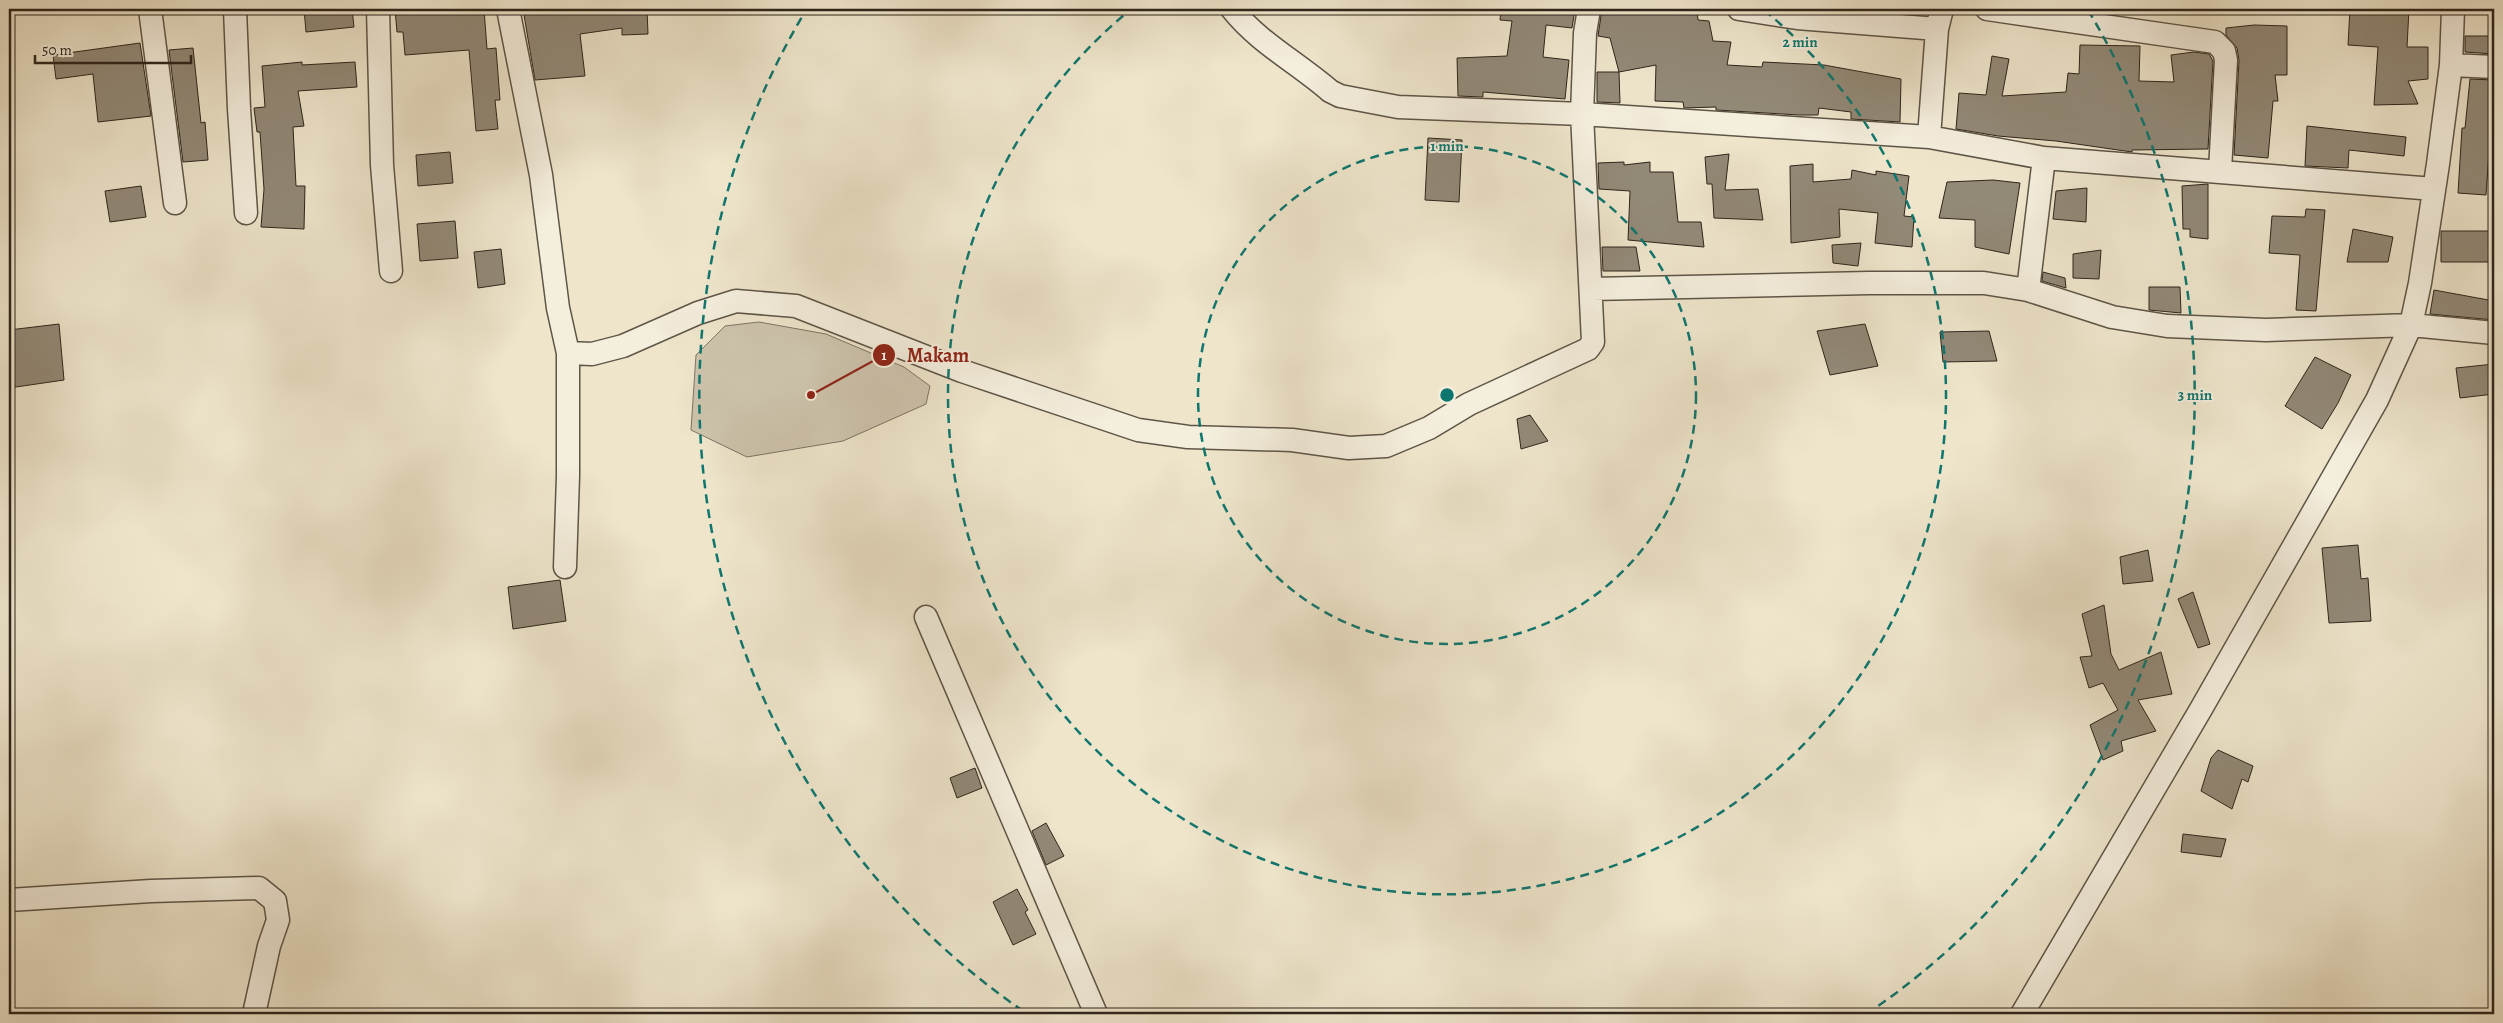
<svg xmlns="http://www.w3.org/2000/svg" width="2503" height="1023" viewBox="0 0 2503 1023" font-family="Alegreya,serif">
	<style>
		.green { fill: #cdc4ad; stroke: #7e7464 }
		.building { fill: #928977; stroke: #2e251b }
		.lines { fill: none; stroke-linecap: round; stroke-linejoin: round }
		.minor-casing { stroke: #5e5547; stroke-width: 25 }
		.minor { stroke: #f4eedd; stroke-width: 22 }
		.ring { fill: none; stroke: #0f766e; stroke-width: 2.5; stroke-dasharray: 9 6 }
		.centre { fill: #0f766e; stroke: #f4eedd; stroke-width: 2.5 }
		.ring-label { font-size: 15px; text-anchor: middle; font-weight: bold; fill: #0f766e; stroke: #f4eedd; stroke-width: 4; stroke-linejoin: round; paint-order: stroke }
		.leader { fill: none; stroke: #8f2418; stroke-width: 2 }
		.callout-dot { fill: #8f2418; stroke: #f4eedd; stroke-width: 2 }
		.mark-label { font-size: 15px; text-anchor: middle; font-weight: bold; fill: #fff }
		.callout-label { font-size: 20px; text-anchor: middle; font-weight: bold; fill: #8f2418; stroke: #f4eedd; stroke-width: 4; stroke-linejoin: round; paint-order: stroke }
	</style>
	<rect width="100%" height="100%" fill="#eee5cb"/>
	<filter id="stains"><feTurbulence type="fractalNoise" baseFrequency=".004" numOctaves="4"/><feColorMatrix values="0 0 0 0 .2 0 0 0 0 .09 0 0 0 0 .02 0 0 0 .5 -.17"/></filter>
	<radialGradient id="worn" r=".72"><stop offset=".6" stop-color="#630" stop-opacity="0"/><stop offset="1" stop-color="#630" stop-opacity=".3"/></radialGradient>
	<path class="green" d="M759,322l67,12 78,33 26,19 -4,18 -83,37 -96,16 -56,-27 5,-75 29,-29z"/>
	<path class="building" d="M304,9h48l2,18 -48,5z
		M395,9h89l3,40 9,-1 4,52h-5l3,29 -22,2 -7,-81 -64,5 -2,-23h-6z
		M523,9h124l1,25 -26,1v-7l-42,6 5,42 -50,4z
		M1501,9h74l-3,19 -26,-3 -3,32 26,3 -4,39 -82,-7v5l-25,-1 -1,-38 50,-2 5,-35 -12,-1z
		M1602,9h95l1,11 11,1 4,20 18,1 -4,23 35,2 1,-5 61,3 77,14 -1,43 -49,-3v-7l-32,-4 -1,7h-19l-83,-5v-3l-32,1 -1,-6 -28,-1 1,-36 -37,7 -9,-34 -12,-2z
		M2350,9h59l-2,38h21v32l-20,2 10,23 -44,1 4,-58 -30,-2z
		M2254,25l33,1v49h-12l3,26h-5l-5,57 -34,-3 5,-95 -2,-12 -11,-13v-7z
		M2465,36h29v18l-29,-2z
		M140,43l11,73 -53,6 -5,-48 -37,5 -3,-24z
		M2080,45l60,1 -1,35 35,1 -3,-27 23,-3 15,2 4,7 -5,88 -76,1v2l-76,-11 -58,-5 -42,-7 3,-36 27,2 6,-39 17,3 -7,37 64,-4 2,-19 11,1z
		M193,48l8,75 4,-1 3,38 -25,2 -14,-112z
		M302,62v3l53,-3 2,25 -59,4 6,35 -11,1 3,59h9l-1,43 -43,-2 3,-38 -4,-57h-3l-3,-24 11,-1 -3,-41z
		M1597,72h22l1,31 -23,-1z
		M2470,79l24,1v42h-3l-5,73 -28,-2 4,-65h3z
		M2307,126l99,11 -2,19 -55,-6 -1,18 -43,-2z
		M1428,138l34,2 -3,62 -34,-2z
		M450,152l3,31 -35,3 -2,-31z
		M1729,154l-4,36 33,-1 5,31 -49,-2 -2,-34h-5l-2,-27z
		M1624,162v3l26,-3v10h23l5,50h23l3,25 -76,-7 2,-49 -31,-2 -1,-26z
		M1813,164v18l38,-3 1,-9 24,5v-4l33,5 -5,40 10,1 -2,30 -37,-4 3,-30 -39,-4 1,28 -49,6 -1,-77z
		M1993,180l27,3 -11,71 -34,-7v-27l-36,-2 8,-36z
		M2208,184v55l-18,-2v-8h-7l-1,-43z
		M141,186l5,31 -36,5 -5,-31z
		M2087,188l-1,34 -33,-3 3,-28z
		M2306,209l19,1 -9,101 -20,-1 4,-55 -31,-2 3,-37 33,1z
		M455,221l3,37 -38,3 -3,-37z
		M2353,229l40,8 -5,25h-41z
		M2441,231h53v31h-53z
		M1861,243l-3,23 -25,-3 -1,-18z
		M1602,247h34l4,24h-37z
		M501,249l4,35 -27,4 -4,-36z
		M2101,250l-2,29 -26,-1v-24z
		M2043,272l22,6 1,10 -24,-7z
		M2149,287h31l1,26 -32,-3z
		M2434,290l60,11v19l-64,-6z
		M59,324l5,56 -55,8v-58z
		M1865,324l13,42 -48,9 -13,-44z
		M1989,331l8,30 -54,1 -3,-30z
		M2315,357l36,18 -13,28 -16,26 -37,-23z
		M2494,364v30l-34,4 -4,-30z
		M1530,415l18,26 -27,8 -4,-30z
		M2358,545l3,34 7,-1 3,43 -42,2 -7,-75z
		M2148,550l5,31 -30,3 -3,-27z
		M560,580l6,41 -53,8 -5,-42z
		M2193,592l17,52 -12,4 -20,-49z
		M2104,605l7,49 8,16 42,-18 11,42 -34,6 18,31 -35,10 2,10 -20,9 -13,-35 28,-15 -15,-27 -14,5 -9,-31 12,-1 -10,-42z
		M2218,750l35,16 -5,16 -6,-3 -10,30 -31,-18 10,-33z
		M975,768l7,20 -25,10 -7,-20z
		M1046,823l18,33 -18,9 -14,-34z
		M2183,834l43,5 -5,18 -40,-5z
		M1017,889l11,21 -3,2 11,22 -23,11 -20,-43z"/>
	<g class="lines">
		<g class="minor-casing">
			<path id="minor" d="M150,9l25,194
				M235,9l4,100 7,104
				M378,9l4,156 9,106
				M508,9l33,166 17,133 10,45v123l-3,91
				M1232,9c27,34 66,54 98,82l10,5 58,11 184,7 347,23 115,21 390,31
				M1739,9l58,9 140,11
				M1987,9l228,33 9,9 2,9 -6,111
				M2451,65l43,2
				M1929,137l8,-108 5,-20
				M1592,289l277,-6h115l44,7 84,27 55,9 99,4 145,-5 83,8
				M2028,290l16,-132
				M568,353l24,1 31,-8 75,-33 38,-12 60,5 166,65 176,59 50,7 104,3 57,8 37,-2 43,-18 40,-24 119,-55 5,-7 -11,-228 3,-81 4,-24
				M926,617l170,397
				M9,900l142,-9 108,-3 16,13 3,19 -9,26 -15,68
				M2022,1014l179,-305 176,-309 34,-75 9,-42 18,-119 13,-99 2,-56"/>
		</g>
		<use href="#minor" class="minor"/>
	</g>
	<g class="ring">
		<circle cx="1447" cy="395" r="249"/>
		<path d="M1764 10A499 499 0 1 1 1130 10"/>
		<path d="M1023 1011A748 748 0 0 1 806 10M2088 10A748 748 0 0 1 1871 1011"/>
	</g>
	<circle cx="1447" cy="395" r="8" class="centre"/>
	<g class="ring-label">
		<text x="1800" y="47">2 min</text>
		<text x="1447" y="151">1 min</text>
		<text x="2195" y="400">3 min</text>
	</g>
	<path class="leader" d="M811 395L884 355"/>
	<g class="callout-dot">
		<circle cx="811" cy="395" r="5"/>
		<circle cx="884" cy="355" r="12"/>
	</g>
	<g class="mark-label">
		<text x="884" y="360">1</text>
	</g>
	<g class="callout-label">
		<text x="938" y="362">Makam</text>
	</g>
	<rect width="2503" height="1023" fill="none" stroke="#eee5cb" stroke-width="30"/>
	<rect x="10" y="10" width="2483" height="1003" fill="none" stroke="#2e251b" stroke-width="2.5"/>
	<rect x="15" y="15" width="2473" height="993" fill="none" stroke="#2e251b"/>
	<path d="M35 55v8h156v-8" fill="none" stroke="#2e251b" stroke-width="2.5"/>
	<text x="42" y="55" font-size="15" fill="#2e251b" stroke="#f4eedd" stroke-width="4" paint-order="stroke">50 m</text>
	<rect width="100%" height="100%" filter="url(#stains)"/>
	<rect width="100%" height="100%" fill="url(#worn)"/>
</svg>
